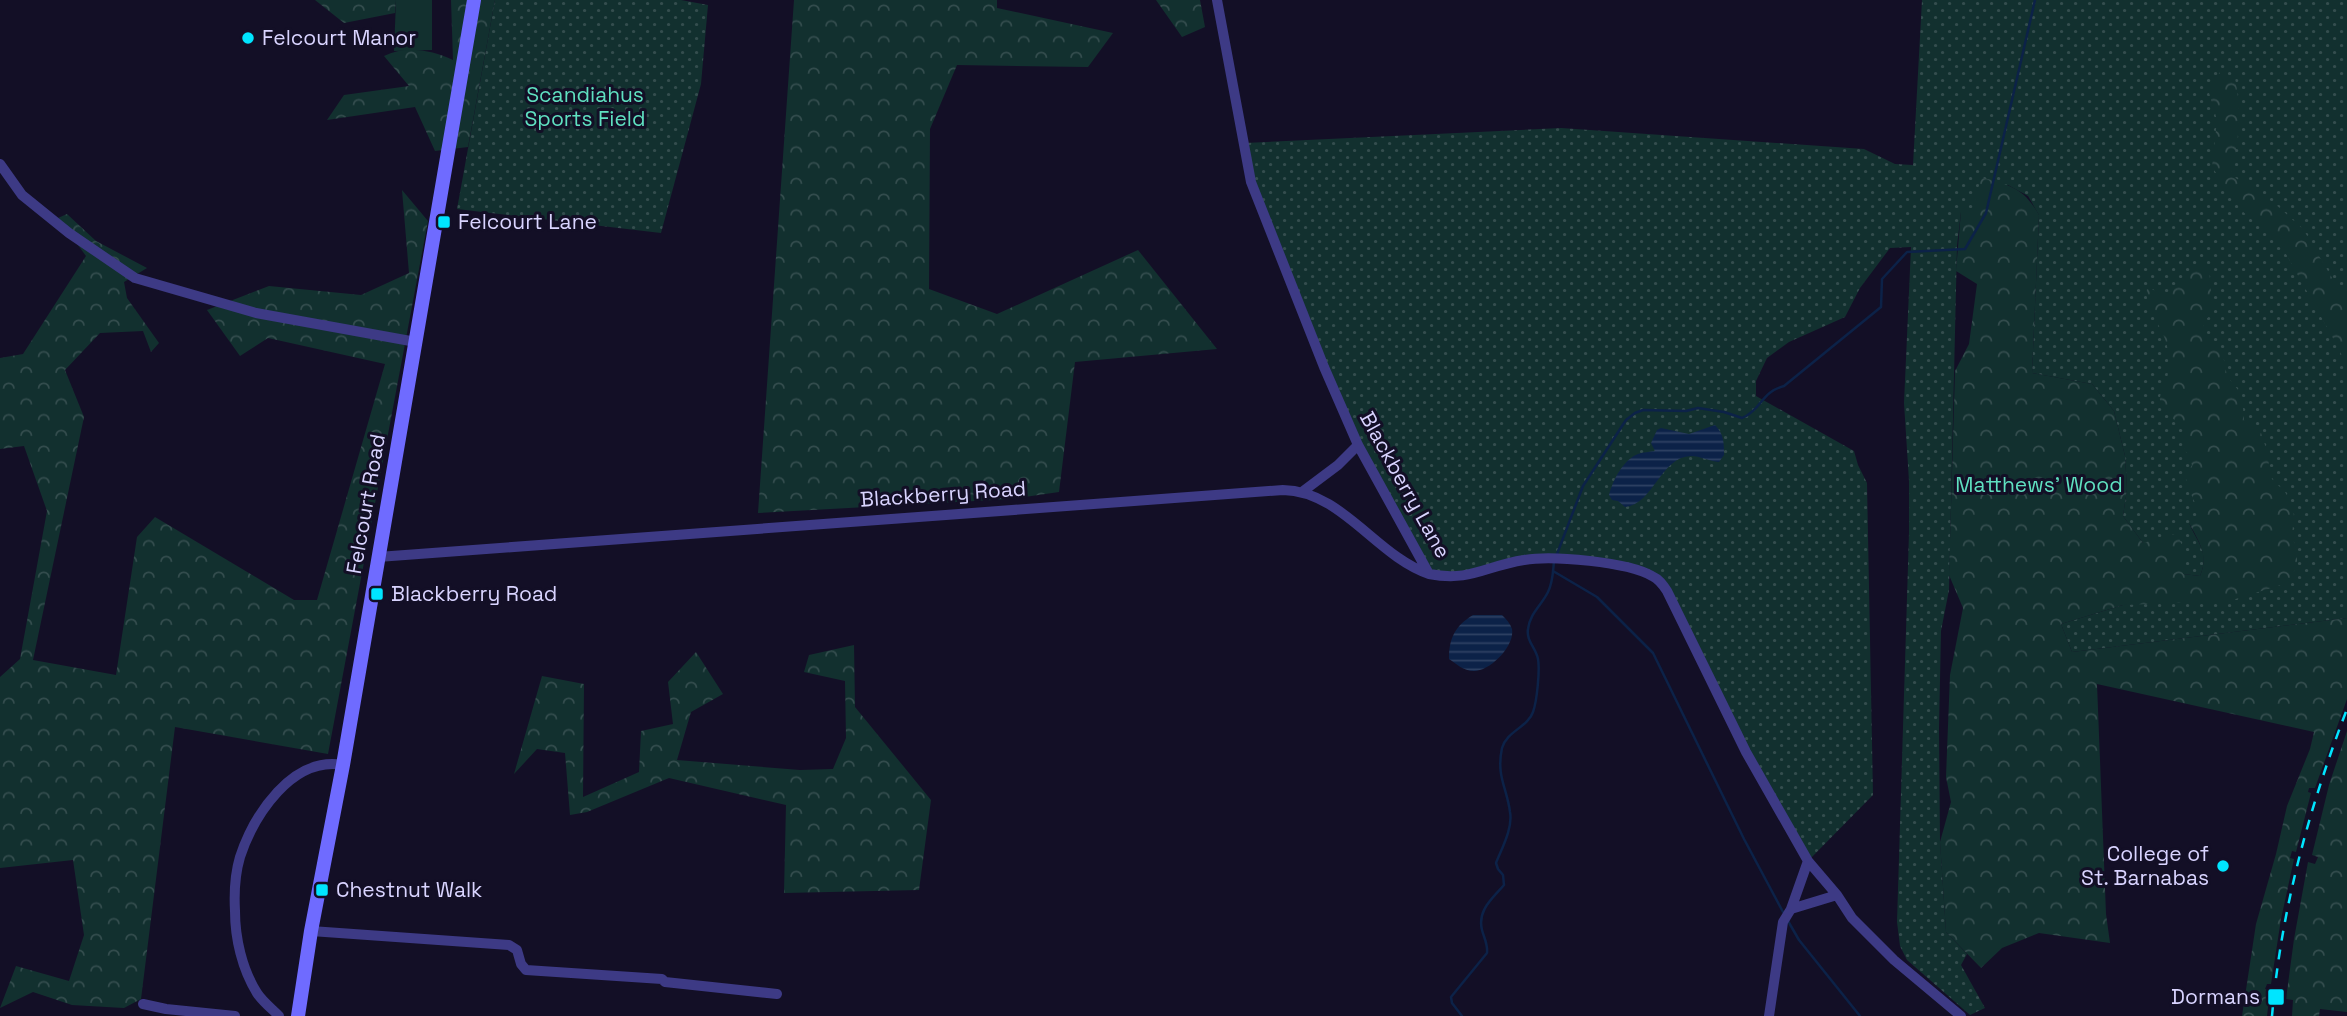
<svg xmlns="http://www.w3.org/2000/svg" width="2347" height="1016" viewBox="0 0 2347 1016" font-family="'Space Grotesk',sans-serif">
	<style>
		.green { fill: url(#green-dots) }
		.forest { fill: url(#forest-crowns) }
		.pitch { fill: #12302f }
		.water { fill: url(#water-rules) }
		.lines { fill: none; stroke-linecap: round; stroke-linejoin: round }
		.stream { stroke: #0c2248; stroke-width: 2.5 }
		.street { stroke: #3d3a85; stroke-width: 10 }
		.secondary { stroke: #6f6bff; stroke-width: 14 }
		.rail { stroke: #00e5ff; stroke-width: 2.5; stroke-dasharray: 10 9; stroke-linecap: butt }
		.poi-dot { fill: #00e5ff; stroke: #130f26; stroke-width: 2.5 }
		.labels { text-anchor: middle; stroke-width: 6; stroke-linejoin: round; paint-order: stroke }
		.poi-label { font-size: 21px; fill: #d9d4ff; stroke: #130f26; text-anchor: start }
		.park-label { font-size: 21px; fill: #5fe0c0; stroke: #130f26 }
		.street-label { font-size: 21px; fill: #d9d4ff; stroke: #130f26 }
	</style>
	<defs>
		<pattern id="green-dots" width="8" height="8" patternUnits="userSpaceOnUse" patternTransform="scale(1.75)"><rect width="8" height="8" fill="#12302f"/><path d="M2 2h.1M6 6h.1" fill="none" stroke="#344d4e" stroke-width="1.8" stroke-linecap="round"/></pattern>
		<pattern id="forest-crowns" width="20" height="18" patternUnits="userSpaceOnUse" patternTransform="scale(1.75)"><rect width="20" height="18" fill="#12302f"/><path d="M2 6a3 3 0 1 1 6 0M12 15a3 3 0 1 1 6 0" fill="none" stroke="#344d4e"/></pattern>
		<pattern id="water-rules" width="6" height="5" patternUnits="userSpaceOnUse" patternTransform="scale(1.75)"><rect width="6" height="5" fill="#0c2248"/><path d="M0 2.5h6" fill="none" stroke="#2f4163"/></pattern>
	</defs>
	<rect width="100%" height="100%" fill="#130f26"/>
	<path class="green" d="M495,0h186l27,5 -7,79 -40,149 -204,-24z
		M1922,0h425v618l-275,34 -11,-28 62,-19 121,-29 -55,-53c9,21 21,29 11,53l-17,-2v-24l-40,-7 -20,-27 4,-27 -2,-33 -11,-45 -22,-27 -60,-11 7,-158 -11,-19 -20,-11 -35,26 -12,1 -4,34 -8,344 -8,41 -2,97 1,113 6,91 21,22 -6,11 24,43 -15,7 -63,-55 -7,-14 -3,-24 12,-389v-52l-5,-78 7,-156 -21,1 -30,40 -15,29 -56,25 -22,16 -11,23v15l98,55 4,14 9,18 6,312 -65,66 -154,-285 -103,-18 -69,13 -53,3 -71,-129 -107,-263 -7,-39 317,-15 303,21 31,15 18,1z"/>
	<path class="forest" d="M315,0h81l-1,13 -51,10z
		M451,0h44l-27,147 -33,4 -20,-44 -88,13 17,-25 65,-9 -25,-30c22,-11 47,-6 69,4z
		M794,0h203v8l116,25 -25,34 -131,-2 -27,64 -1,160 68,25 141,-64 79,99 -142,13 -16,130 -48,7 -253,14z
		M1156,0h44l5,27 -23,10z
		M2220,72l15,6c7,36 4,61 -4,97l43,28 29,26 44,74v65l-9,-21 -57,-102 -40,-35 -29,-43 5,-47 -9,-31z
		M1981,177c30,9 42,10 58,38l-7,158 60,11 22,27 11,45 2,33 -4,27 20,27 35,-10 5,17v24l17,2c9,-21 -1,-34 -11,-53l13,-5c-3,-7 -18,-37 -16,-43 1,-4 4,-6 6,-10l-9,-20 2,-15c-7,-8 -23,-19 -25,-30 -1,-7 6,-13 7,-21 2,-9 2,-23 0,-33 -4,-20 -23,-37 -20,-57l3,-1 13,7h4l32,-32 10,6 4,44 -9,8 -1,7 20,27 4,21 15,19 2,25 17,13 6,18 3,22 2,6 13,13 7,13 2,11 -2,19 5,17v14l-7,13 -9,6 -52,16 -106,4 -62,19 11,28 275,-34v81l-32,89h-6l-1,4 3,1 -15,59 -4,-1 -2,7 4,1 -13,60 -10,65h-4l-2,5 5,1 -3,26h-25l14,-92 20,-70 11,-48 23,-57 4,-17 -217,-48 9,230 4,29 -71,-10 -37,15 -21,20 -35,-36 -6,-90 11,-40 -5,-25 4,-102 13,-67 -14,-33 6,-204 14,-27 8,-60 -21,-13 5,-60 12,-1z
		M402,190l26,31 -100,533 -153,-27 -34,272 -17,9 -52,-3 -39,-13 -33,16 16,-42 53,15 15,-46 -11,-75 -73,8v-191l20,-18 27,-148 -23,-65 -24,3v-91l23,-4 63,-98 -28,-38 9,-4 29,27 51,27 -23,14 3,16 32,45 -8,9 -8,-21 -43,2 -35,37 19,47 -51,243 83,15 21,-138 18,-20 139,83h23l68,-236 -117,-26 -28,18 -33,-46 62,-24 92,9 48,-22z
		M854,645l1,62 76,93 -12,90 -135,3 2,-88 -117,-27 -82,34 -17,3 -5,-62 -28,-4 -23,25 28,-98 42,8 -1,113 56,-25 2,-41 32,-7 -5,-42 28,-30 27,42 -32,18 -14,48 123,10 33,-1 13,-31 -1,-57 -41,-9 5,-17z
		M2347,731v281l-27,-3 -1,7h-27l1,-16 -7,-1 8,-60 14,-77 7,2 3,-7 -6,-2 17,-70z"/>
	<path class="pitch" d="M396,0h36v50l-38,1z"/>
	<path class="water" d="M1715,425c9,9 9,18 9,30l-5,7c-10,-1 -19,-6 -28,-6 -31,1 -37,48 -66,51l-7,-6 -6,-1 -3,-5c4,-15 14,-35 29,-41 5,-2 12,-2 17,-3l-4,-8 6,-13 4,-2 28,6z
		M1473,615h29c4,4 8,8 10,14 3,17 -22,42 -38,42 -11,0 -17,-7 -25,-12 0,-21 6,-33 24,-44z"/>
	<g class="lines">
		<path class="stream" d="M1557,554l26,-68 43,-66 9,-7 8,-3 43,1 12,-3 26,4 18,6 4,-2c17,-10 16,-24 38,-30l97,-79 1,-28 25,-27 58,-3 21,-36 49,-213
			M1553,571l44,26 56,56 91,186 39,73
			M1788,921l11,19 61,76
			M1462,1016l-10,-13 -1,-6 36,-44c1,-9 -3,-15 -5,-23 -5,-20 11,-32 22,-45l-1,-10 -5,-6 -2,-6c6,-15 17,-35 14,-51 -3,-24 -14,-36 -8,-64 5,-17 26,-21 31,-36 4,-11 7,-42 5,-53 -2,-11 -12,-18 -10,-30 2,-16 13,-23 20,-37 5,-10 5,-21 6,-31"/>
		<path class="street" d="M1217,0l34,182 73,185 34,78 71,129c42,8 56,-8 95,-14 28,-5 104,2 128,16 7,3 11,9 15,15l79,161 62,109 29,34 15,23 42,42 67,56
			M0,164l22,31 47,38 66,45 121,35 160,29
			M1302,492l36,-27 20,-20
			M378,557l905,-67c59,1 93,66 146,84
			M1791,909l46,-14
			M311,931l198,14 8,5 4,14 5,6 136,9 3,3 112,12
			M143,1004l23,5 69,7
			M279,1016c-7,-7 -17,-15 -22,-23 -15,-24 -22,-55 -22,-82 -1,-18 0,-37 5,-54 14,-42 52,-101 103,-92
			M1769,1016l14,-94 8,-13 17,-48"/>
		<path class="secondary" d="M298,1016l13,-85 32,-166 131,-765"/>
		<path class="rail" d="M2272,1016c9,-106 37,-208 75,-307"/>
	</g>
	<g class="poi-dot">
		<circle cx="248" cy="38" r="7"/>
		<rect x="437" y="215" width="14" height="14" rx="3.5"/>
		<rect x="370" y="587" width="14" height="14" rx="3.5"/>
		<circle cx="2223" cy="866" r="7"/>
		<rect x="315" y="883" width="14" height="14" rx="3.5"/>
		<rect x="2267" y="988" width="18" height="18" rx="3.5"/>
	</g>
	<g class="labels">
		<g class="poi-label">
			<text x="262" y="45">Felcourt Manor</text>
			<text x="458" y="229">Felcourt Lane</text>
			<text x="391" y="601">Blackberry Road</text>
			<text x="2209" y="861" text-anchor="end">College of<tspan x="2209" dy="24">St. Barnabas</tspan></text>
			<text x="336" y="897">Chestnut Walk</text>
			<text x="2260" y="1004" text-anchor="end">Dormans</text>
		</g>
		<g class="park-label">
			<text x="585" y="102">Scandiahus<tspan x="585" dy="24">Sports Field</tspan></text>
			<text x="2039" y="492">Matthews' Wood</text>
		</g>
		<g class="street-label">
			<text transform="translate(1405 485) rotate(61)" y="7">Blackberry Lane</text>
			<text transform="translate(943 494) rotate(-4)" y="7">Blackberry Road</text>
			<text transform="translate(366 504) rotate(-80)" y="7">Felcourt Road</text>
		</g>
	</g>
</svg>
